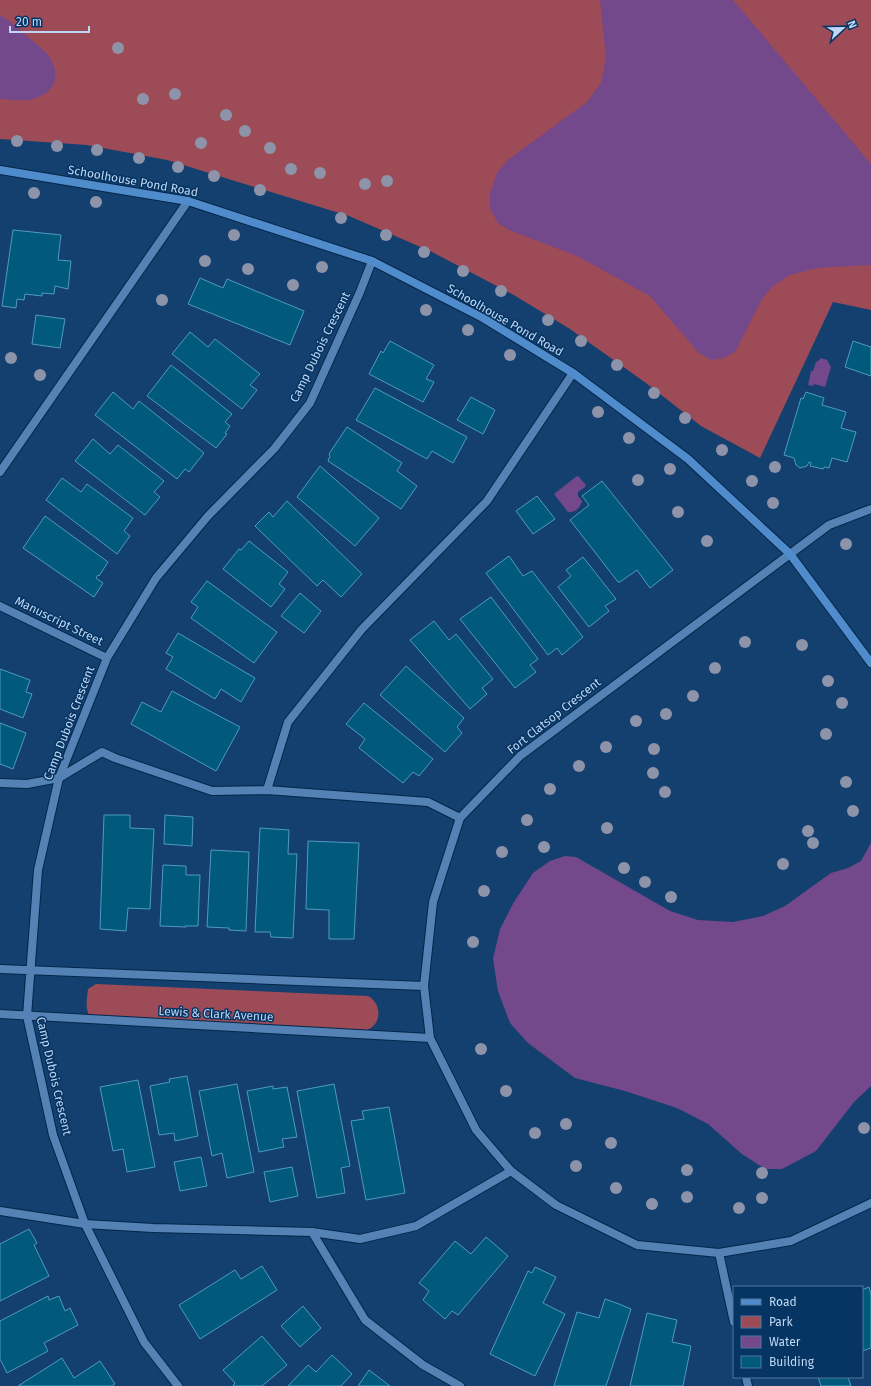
<svg xmlns="http://www.w3.org/2000/svg" width="871" height="1386" viewBox="0 0 871 1386" font-family="'Fira Sans',sans-serif">
	<style>
		.green { fill: #9c4b57 }
		.water { fill: #73498b }
		.building { fill: #015a7c; stroke: #4f9ac0 }
		.lines { fill: none; stroke-linecap: round; stroke-linejoin: round }
		.lane-casing { stroke: #042649; stroke-width: 10 }
		.street-casing { stroke: #042649; stroke-width: 10 }
		.secondary-casing { stroke: #042649; stroke-width: 10 }
		.lane { stroke: #5482b5; stroke-width: 8 }
		.street { stroke: #5482b5; stroke-width: 8 }
		.secondary { stroke: #508bcb; stroke-width: 8 }
		.tree { fill: #8d93a9 }
		.labels { text-anchor: middle; stroke-width: 3; stroke-linejoin: round; paint-order: stroke }
		.street-label { font-size: 12px; fill: #bfd7f3; stroke: #063563 }
	</style>
	<rect width="100%" height="100%" fill="#13406f"/>
	<path class="green" d="M0,0h871v310l-38,-8 -73,156 -59,-32 -55,-43 -76,-54 -58,-35 -80,-42 -83,-36 -182,-56 -80,-15 -87,-6z
		M96,984l272,12c15,8 14,31 -4,35l-275,-16c-4,-8 -2,-17 -1,-26z"/>
	<path class="water" d="M600,0h133l138,164v101l-54,3 -27,7 -17,11 -11,13 -27,53 -11,6 -13,2 -12,-7 -49,-57 -73,-40 -68,-26 -11,-7 -8,-14v-16l7,-20 11,-13 79,-58 14,-19 5,-26z
		M0,15c11,6 20,15 29,23 6,5 13,10 18,16 17,22 7,42 -19,46 -9,1 -19,-1 -28,-1z
		M821,358l6,2 4,7 -6,20 -11,-3 -1,2 -5,-1 3,-14h2l3,-9 2,-1z
		M577,476l2,1 7,8 -1,2 -7,5v4l4,5c-2,7 -7,12 -14,11l-14,-18z
		M871,843v243l-17,16 -38,49 -34,18h-17l-23,-15 -34,-30 -31,-16 -52,-17 -50,-13 -47,-35 -18,-20 -12,-32 -5,-32 7,-30 14,-27 19,-29 17,-12 15,-5 11,1 94,54 28,9 35,2 30,-6 22,-10 46,-33 17,-5 13,-7z"/>
	<path class="building" d="M13,230l48,5 -3,25 13,1 -3,28 -13,-3 -1,8 -12,-1v3l-17,-2 -1,6 -7,-1 -1,9 -14,-2z
		M200,278l23,10 4,-9 77,32 -14,34 -102,-41z
		M36,315l29,4 -5,29 -28,-4z
		M190,332l18,15 7,-8 45,35 -10,11 7,5 -15,19 -70,-55z
		M390,341l44,24 -8,14 8,3 -11,20 -54,-28 12,-23 2,2z
		M853,341l18,6v29l-26,-9z
		M171,365l61,49 -7,8 5,4 -5,7 2,1 -11,14 -69,-52z
		M375,388l92,49 -14,26 -21,-12 -5,8 -71,-39z
		M113,392l20,17 6,-8 65,52 -15,19 -4,-3 -8,10 -82,-64z
		M806,392l18,6 -2,7 24,7 -5,16 15,4 -9,30 -15,-4 -3,10 -5,-1 -1,2 -13,-3 1,-3 -2,-1 -2,4 -7,2 -4,-3 -2,-7 -10,-3 17,-57 2,1z
		M471,397l24,13 -12,24 -26,-14z
		M347,427l55,36 -5,8 20,15 -16,23 -73,-48 2,-5 -1,-2z
		M93,439l17,15 8,-9 46,36 -10,11 6,5 -15,18 -70,-54z
		M320,466l59,52 -24,28 -58,-49z
		M62,478l19,14 6,-8 46,34 -9,13 6,5 -13,18 -71,-54z
		M602,481l71,89 -23,18 -13,-18 -17,12h-2l-48,-62 19,-15 -7,-9z
		M537,496l18,23 -22,15 -17,-23z
		M287,501l75,73 -21,23 -18,-17 -6,6 -62,-60 14,-14 4,5z
		M45,516l63,46 -9,14 -1,-1 -2,3 7,5 -9,14 -71,-49z
		M249,541l39,31 -9,12 6,5 -14,18 -48,-38 16,-20 2,1z
		M509,556l14,20 9,-5 51,66 -21,18 -5,-7 -9,7 -62,-82z
		M583,557l33,42 -11,7 4,5 -20,16 -31,-40 13,-11 -5,-6z
		M207,581l70,51 -23,31 -63,-45 7,-11 -7,-5z
		M300,593l21,18 -17,22 -23,-17z
		M491,597l47,62 -8,6 6,7 -21,16 -55,-69z
		M434,621l15,19 7,-6 37,45 -11,9 5,6 -17,15 -60,-69z
		M178,633l77,45 -14,24 -20,-13 -6,10 -49,-30 7,-12 -7,-4z
		M406,666l58,52 -7,9 5,6 -17,19 -65,-57z
		M0,669l30,11 -4,12 6,2 -9,24 -23,-9z
		M172,691l68,36 -24,44 -85,-47 11,-22 19,10z
		M364,703l69,56 -14,17 -6,-4 -10,11 -44,-35 6,-9 -19,-15z
		M0,723l26,10 -13,36 -13,-5z
		M104,815h26v13l24,1 -4,80 -22,-1 -2,23 -26,-2z
		M165,815l28,2 -1,29 -28,-2z
		M260,828l29,2 -1,24h9l-4,84 -22,-1 -1,-5h-15z
		M308,841l51,2 -5,96h-25v-29l-23,-1z
		M211,850l38,2 -3,79 -17,-1v-2l-22,-1z
		M163,865l23,1v9h14l-2,51h-13l1,1 -26,-1z
		M187,1076l11,60 -23,5 -1,-8 -15,2 -9,-49 20,-4 -1,-3z
		M138,1080l17,87 -28,5 -4,-23 -10,2 -13,-64z
		M237,1084l17,88 -27,6 -5,-25 -10,3 -13,-65z
		M334,1084l16,82 -9,2 4,25 -28,5 -20,-107z
		M273,1086v3l14,-2 10,50 -15,2 2,8 -25,5 -12,-61z
		M389,1107l16,86 -39,7 -15,-79 13,-2 -2,-8z
		M201,1157l6,29 -27,5 -6,-29z
		M292,1167l6,29 -28,6 -6,-30z
		M29,1229l8,14 -3,2 15,31 -49,25v-57z
		M486,1237l22,19 -50,59 -6,-4 -7,8 -22,-19 6,-9 -10,-8 36,-42 16,13z
		M262,1266l15,24 -77,49 -21,-34 56,-35 6,9z
		M535,1267l21,10 -13,26 22,11 -30,62 -45,-22 38,-83 4,2z
		M869,1287l2,7v54l-9,3v-61z
		M48,1296l1,4 10,-4 6,15 5,-3 8,17 -34,18 4,8 -41,22 -7,-14v-38z
		M605,1299l14,5 12,5 -25,77h-52l23,-74 22,6z
		M303,1306l18,22 -21,19 -19,-21z
		M647,1313l30,7 -5,22 19,4 -8,40h-53z
		M262,1336l25,29 -25,21h-27l-2,-1 2,-2 -12,-13z
		M332,1355l20,19 -11,12h-53l20,-21 8,7z
		M62,1358l12,20 26,-17 15,23 -3,2h-94z
		M369,1370l21,16h-32z
		M818,1377h30l3,9h-30z"/>
	<g class="lines">
		<g class="lane-casing">
			<path id="lane" d="M0,472l188,-271
				M0,783l27,1 32,-6 43,-26 13,6 97,33 55,-1 161,12 32,16
				M267,790l21,-68 74,-93 125,-128 86,-128
				M0,1211l85,13 68,4 159,4 48,7 56,-13 95,-55
				M312,1232l53,88 58,45 37,21"/>
		</g>
		<g class="street-casing">
			<path id="street" d="M871,509l-42,16 -309,231 -60,62 -27,84 -9,84 6,52 46,92 35,41 45,34 81,40 82,8 72,-12 80,-38
				M0,606l107,52
				M0,969l424,17
				M0,1014l430,24
				M719,1253l15,69
				M746,1377l2,9
				M178,1386l-34,-44 -59,-118 -32,-89 -26,-119 11,-146 21,-92 48,-120 49,-80 52,-62 66,-67 36,-46 50,-111 12,-31"/>
		</g>
		<g class="secondary-casing">
			<path id="secondary" d="M0,170l188,31 184,60 111,57 90,55 115,86 102,95 81,109"/>
		</g>
		<use href="#lane" class="lane"/>
		<use href="#street" class="street"/>
		<use href="#secondary" class="secondary"/>
	</g>
	<g class="tree">
		<circle cx="118" cy="48" r="6"/>
		<circle cx="175" cy="94" r="6"/>
		<circle cx="143" cy="99" r="6"/>
		<circle cx="226" cy="115" r="6"/>
		<circle cx="245" cy="131" r="6"/>
		<circle cx="17" cy="141" r="6"/>
		<circle cx="201" cy="143" r="6"/>
		<circle cx="57" cy="146" r="6"/>
		<circle cx="270" cy="148" r="6"/>
		<circle cx="97" cy="150" r="6"/>
		<circle cx="139" cy="158" r="6"/>
		<circle cx="178" cy="167" r="6"/>
		<circle cx="291" cy="169" r="6"/>
		<circle cx="320" cy="173" r="6"/>
		<circle cx="214" cy="176" r="6"/>
		<circle cx="387" cy="181" r="6"/>
		<circle cx="365" cy="184" r="6"/>
		<circle cx="260" cy="190" r="6"/>
		<circle cx="34" cy="193" r="6"/>
		<circle cx="96" cy="202" r="6"/>
		<circle cx="341" cy="218" r="6"/>
		<circle cx="234" cy="235" r="6"/>
		<circle cx="386" cy="235" r="6"/>
		<circle cx="424" cy="252" r="6"/>
		<circle cx="205" cy="261" r="6"/>
		<circle cx="322" cy="267" r="6"/>
		<circle cx="248" cy="269" r="6"/>
		<circle cx="463" cy="271" r="6"/>
		<circle cx="293" cy="285" r="6"/>
		<circle cx="501" cy="291" r="6"/>
		<circle cx="162" cy="300" r="6"/>
		<circle cx="426" cy="310" r="6"/>
		<circle cx="548" cy="320" r="6"/>
		<circle cx="468" cy="330" r="6"/>
		<circle cx="581" cy="341" r="6"/>
		<circle cx="510" cy="355" r="6"/>
		<circle cx="11" cy="358" r="6"/>
		<circle cx="617" cy="365" r="6"/>
		<circle cx="40" cy="375" r="6"/>
		<circle cx="654" cy="393" r="6"/>
		<circle cx="598" cy="412" r="6"/>
		<circle cx="685" cy="418" r="6"/>
		<circle cx="629" cy="438" r="6"/>
		<circle cx="722" cy="450" r="6"/>
		<circle cx="775" cy="467" r="6"/>
		<circle cx="670" cy="469" r="6"/>
		<circle cx="638" cy="480" r="6"/>
		<circle cx="752" cy="481" r="6"/>
		<circle cx="773" cy="503" r="6"/>
		<circle cx="678" cy="512" r="6"/>
		<circle cx="707" cy="541" r="6"/>
		<circle cx="846" cy="544" r="6"/>
		<circle cx="745" cy="642" r="6"/>
		<circle cx="802" cy="645" r="6"/>
		<circle cx="715" cy="668" r="6"/>
		<circle cx="828" cy="681" r="6"/>
		<circle cx="693" cy="696" r="6"/>
		<circle cx="842" cy="703" r="6"/>
		<circle cx="666" cy="714" r="6"/>
		<circle cx="636" cy="721" r="6"/>
		<circle cx="826" cy="734" r="6"/>
		<circle cx="606" cy="747" r="6"/>
		<circle cx="654" cy="749" r="6"/>
		<circle cx="579" cy="766" r="6"/>
		<circle cx="653" cy="773" r="6"/>
		<circle cx="846" cy="782" r="6"/>
		<circle cx="550" cy="789" r="6"/>
		<circle cx="665" cy="792" r="6"/>
		<circle cx="853" cy="811" r="6"/>
		<circle cx="527" cy="820" r="6"/>
		<circle cx="607" cy="828" r="6"/>
		<circle cx="808" cy="831" r="6"/>
		<circle cx="813" cy="843" r="6"/>
		<circle cx="544" cy="847" r="6"/>
		<circle cx="502" cy="852" r="6"/>
		<circle cx="783" cy="864" r="6"/>
		<circle cx="624" cy="868" r="6"/>
		<circle cx="645" cy="882" r="6"/>
		<circle cx="484" cy="891" r="6"/>
		<circle cx="671" cy="897" r="6"/>
		<circle cx="473" cy="942" r="6"/>
		<circle cx="481" cy="1049" r="6"/>
		<circle cx="506" cy="1091" r="6"/>
		<circle cx="566" cy="1124" r="6"/>
		<circle cx="864" cy="1128" r="6"/>
		<circle cx="535" cy="1133" r="6"/>
		<circle cx="611" cy="1143" r="6"/>
		<circle cx="576" cy="1166" r="6"/>
		<circle cx="687" cy="1170" r="6"/>
		<circle cx="762" cy="1173" r="6"/>
		<circle cx="616" cy="1188" r="6"/>
		<circle cx="687" cy="1197" r="6"/>
		<circle cx="762" cy="1198" r="6"/>
		<circle cx="652" cy="1204" r="6"/>
		<circle cx="739" cy="1208" r="6"/>
	</g>
	<g class="labels">
		<g class="street-label">
			<text transform="translate(133 181) rotate(10)" y="4">Schoolhouse Pond Road</text>
			<text transform="translate(505 320) rotate(30)" y="4">Schoolhouse Pond Road</text>
			<text transform="translate(320 347) rotate(-64)" y="4">Camp Dubois Crescent</text>
			<text transform="translate(59 621) rotate(26)" y="4">Manuscript Street</text>
			<text transform="translate(554 716) rotate(-38)" y="4">Fort Clatsop Crescent</text>
			<text transform="translate(69 723) rotate(-69)" y="4">Camp Dubois Crescent</text>
			<text transform="translate(216 1014) rotate(3)" y="4">Lewis &amp; Clark Avenue</text>
			<text transform="translate(54 1076) rotate(77)" y="4">Camp Dubois Crescent</text>
		</g>
	</g>
	<rect x="733" y="1286" width="130" height="92" fill="#063563" stroke="#50769d"/>
	<rect x="741" y="1299" width="20" height="6" fill="#508bcb" stroke="#50769d"/>
	<text x="769" y="1306" font-size="12" fill="#bfd7f3">Road</text>
	<rect x="741" y="1316" width="20" height="12" fill="#9c4b57" stroke="#50769d"/>
	<text x="769" y="1326" font-size="12" fill="#bfd7f3">Park</text>
	<rect x="741" y="1336" width="20" height="12" fill="#73498b" stroke="#50769d"/>
	<text x="769" y="1346" font-size="12" fill="#bfd7f3">Water</text>
	<rect x="741" y="1356" width="20" height="12" fill="#015a7c" stroke="#50769d"/>
	<text x="769" y="1366" font-size="12" fill="#bfd7f3">Building</text>
	<g transform="translate(843 28) rotate(68)" stroke="#063563" stroke-width="3" paint-order="stroke">
	<path d="M0-3L7 15L0 10L-7 15Z" fill="#bfd7f3"/>
	<text y="-6" font-size="11" font-weight="bold" text-anchor="middle" fill="#bfd7f3">N</text>
	</g>
	<path d="M10 26v6h79v-6" fill="none" stroke="#bfd7f3" stroke-width="2"/>
	<text x="16" y="26" font-size="12" fill="#bfd7f3" stroke="#063563" stroke-width="3" paint-order="stroke">20 m</text>
</svg>
